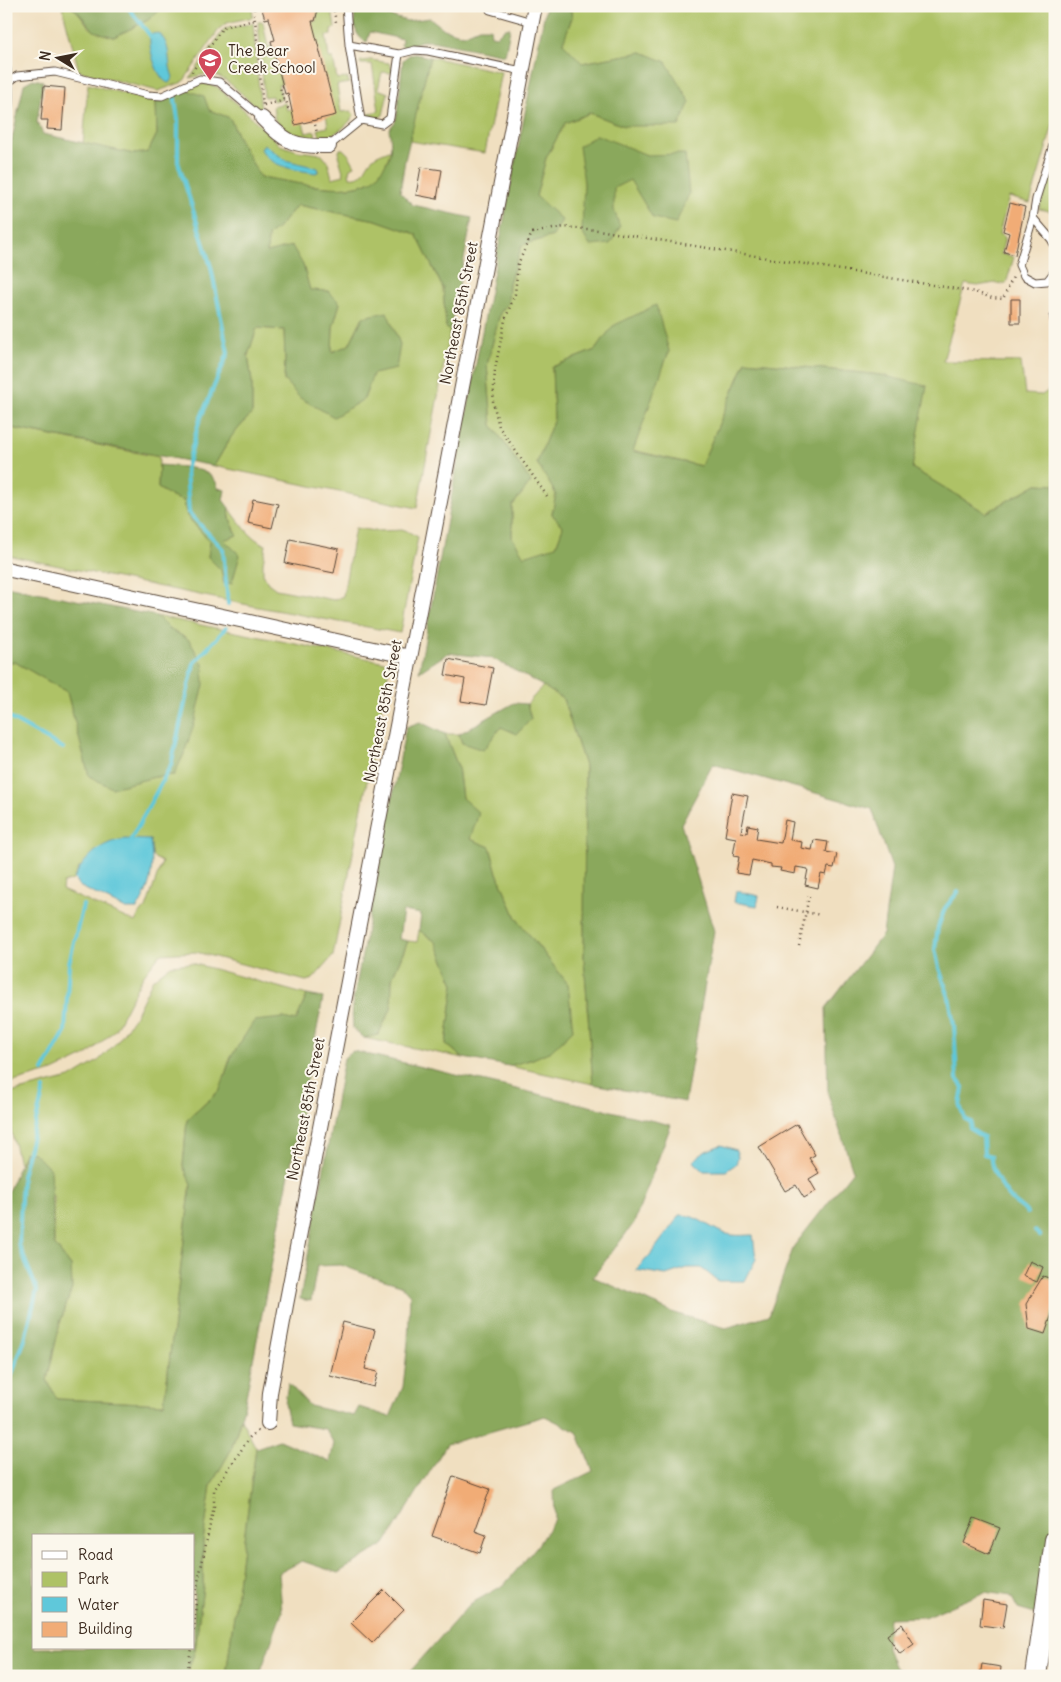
<svg xmlns="http://www.w3.org/2000/svg" width="1061" height="1682" viewBox="0 0 1061 1682" font-family="Delius,sans-serif">
	<style>
		.green { fill: #aec266; stroke: #747642; fill-rule: evenodd }
		.forest { fill: #8aa85b; stroke: #62693c; fill-rule: evenodd }
		.water { fill: #5fc8da; stroke: #4d797c }
		.lines { fill: none; stroke-linecap: round; stroke-linejoin: round }
		.stream { stroke: #5fc8da; stroke-width: 4 }
		.building { fill: #f1ac76 }
		.lane-casing { stroke: #564536; stroke-width: 9 }
		.street-casing { stroke: #564536; stroke-width: 16 }
		.secondary-casing { stroke: #564536; stroke-width: 22 }
		.path { stroke: #564536; stroke-width: 2.5; stroke-dasharray: 1 4; stroke-linecap: butt }
		.lane { stroke: #fff; stroke-width: 7 }
		.street { stroke: #fff; stroke-width: 14 }
		.secondary { stroke: #fff; stroke-width: 20 }
		.labels { text-anchor: middle; stroke-width: 4; stroke-linejoin: round; paint-order: stroke }
		.poi-label { font-size: 15px; fill: #3b2a1e; stroke: #fbf7ec; text-anchor: start }
		.street-label { font-size: 15px; fill: #3b2a1e; stroke: #fbf7ec }
	</style>
	<rect width="100%" height="100%" fill="#fbf7ec"/>
	<filter id="ink" filterUnits="userSpaceOnUse"><feTurbulence type="fractalNoise" baseFrequency=".02" numOctaves="2"/><feDisplacementMap in="SourceGraphic" scale="10" xChannelSelector="R" yChannelSelector="G"/><feConvolveMatrix kernelMatrix="1 2 1 2 8 2 1 2 1" color-interpolation-filters="sRGB"/></filter>
	<filter id="wash" filterUnits="userSpaceOnUse"><feTurbulence type="fractalNoise" baseFrequency=".0096" numOctaves="4" result="noise"/><feDisplacementMap in="SourceGraphic" scale="20" xChannelSelector="R" yChannelSelector="G"/><feGaussianBlur stdDeviation="1.12" result="paint"/><feColorMatrix in="noise" values="0 0 0 0 0 0 0 0 0 0 0 0 0 0 0 0 0 1.4 0 .05"/><feComposite in="paint" operator="in"/></filter>
	<g filter="url(#wash)">
		<rect width="100%" height="100%" fill="#f0dfc0"/>
		<path class="green" d="M62,6c21,0 19,18 33,25 5,3 13,4 19,6l34,-17 16,-14h88l1,11 -26,6 -7,5 -37,54 -25,9 -79,-20z
			M570,6h485v112l-25,85 -21,-6 -10,37 6,3 -4,17 13,3 -8,27 -11,-1 -18,3 -12,-2 -22,77 78,1 4,32 17,1 13,-9v99l-18,-1 -51,29 -74,-45 -31,-93 -135,-14 -45,105 -69,-16 37,-99 -56,-25 -18,24 -43,17 2,52 -17,44 19,31 -4,20 11,13 -7,19 -32,11 -12,-20v-31l19,-24 -39,-57 -5,-60 13,-52 8,-10 1,-20 13,-38 31,-9 -17,-40 10,-38 19,-35 25,-10 34,13 19,-74 -61,11 -20,-20 10,-25z
			M318,7l14,3 3,18 -4,1v6l-5,1 3,22h4l4,21 11,-1 1,5 -12,2 4,27 10,-1 3,4c-6,12 -21,20 -33,25l-3,-11 10,-2 -16,-106h4z
			M258,22h5l5,25 4,-1 10,38 -4,1 4,14 -9,2 -1,-5 -8,1z
			M253,23l8,89c-13,-11 -31,-33 -47,-37 -8,-2 -16,1 -24,3l34,-49z
			M430,57l71,15 -16,81 -76,-12z
			M371,60l18,3 4,8 -2,2 -9,-1 -4,17 10,4 -5,22 -6,4 -7,-2 -2,-2 2,-2 9,-2 -7,-47h-11l-1,-1 1,-2z
			M206,83l11,4 24,20 39,38 18,6 23,3 7,8 4,16 12,-3 -6,-20 2,-6h3l6,6 6,11 -5,2 -1,4 1,5c15,2 14,-11 23,-19 4,-4 13,-6 18,-9 -3,11 -9,26 -20,32 -28,15 -80,0 -111,-4l-22,-40 -8,-19 -21,-8 -25,-21z
			M88,84l68,18 1,32 -9,18 -14,2 -51,-10z
			M285,103l2,7 5,-1 11,14 3,10 9,-2 1,9 -22,-3 -19,-17 -2,-14z
			M1055,156v56l-16,-3z
			M297,205l79,15 40,14 27,54 3,39 4,5 -33,176 -203,-42 17,-29 21,-24v-31l-4,-27 9,-27 27,2 1,29 -1,22 80,18 9,-25 -10,-57 -14,28 -17,7 1,-25 7,-24 -30,-12 -7,-26 -36,-11 1,-18 12,-10z
			M6,427l153,30 -1,31 14,9 12,4 3,15 23,26 -2,15 13,13 2,-31 14,-4 -7,-17 -1,-10c11,14 21,31 37,37l-3,18v11l5,9 8,6 58,11 9,-4 12,-68 21,3 29,-1 13,7 -18,96 -142,-26 -252,-52z
			M156,616l234,47 -57,293 -20,23 -7,2 -110,-29 -36,2 -17,22 -28,54 -28,25 -34,16 -47,13v-422h9l52,30 7,27 81,58 19,-3 15,-134 -19,-11zM150,840l3,17 9,5 -16,46 -7,6 -4,8 -73,-32 1,-7 10,-3 6,-12z
			M543,686l20,13 22,67 -1,192 9,126 -84,-18 24,-7 35,-75 -52,-66 -19,-45 -7,-26 -20,-8 -8,-41 -4,-31 -13,-33h14l3,9 39,-16 30,-8 -4,-15z
			M419,930l17,12 18,42 -8,60 17,14 -99,-20 14,-3 13,-26 1,-31 16,-37 9,1z
			M192,963l115,32 -11,26 -13,-3 -52,38 -11,34 -33,30 -4,46 8,17 -27,221 -107,-5 -10,-19 13,-57 12,-35 -1,-22 -17,-22 -1,-48 -28,-44 -6,12 -10,-42 -3,-2v-26l64,-16 28,-17 19,-19 18,-26 18,-37 18,-14z
			M241,1419l15,29 -30,228h-40l9,-25 8,-65v-44l8,-57 20,-35z"/>
		<path class="forest" d="M70,6h95l-17,14 -34,17 -20,-6 -17,-20z
			M356,6h28l3,9 20,6 23,-3 14,11 19,6 16,-7h11l1,7 6,1 8,-8h5l-5,27 -73,-14h-11l-17,7 -3,-3 1,-6 -32,-7 -3,10c-14,-5 -14,-23 -11,-36z
			M546,6h24l2,11 -9,26 19,20 60,-11 24,10 24,40 -11,24h-55l-34,-13 -25,10 -19,35 -10,38 26,24 -9,16 -31,9 -13,38 -1,20 -8,10 -13,52 5,60 39,57 -19,24v31l12,19 32,-10 7,-19 -11,-13 4,-20 -19,-31 17,-44 -2,-52 43,-17 18,-24 43,-21 13,46 -36,100 68,15 45,-105 135,14 46,11 -15,82 74,45 51,-29 18,1v1135l-37,-11 -7,-13 -26,-4 -61,25 -35,1 -2,30 7,18 19,10h-507l64,-72 34,-19 33,-39 18,-27 -1,-29 39,-19 -16,-39 -32,-16 -98,28 -62,100 -47,29 -36,-12 -23,12 3,39 -23,64h-33l30,-228 23,-8 51,22 4,-19 -9,-14 -36,-6 -4,-20 3,-20 22,23 44,10 5,-9 31,10 13,-30 5,-45 2,-47 -9,-10 -33,-10 -27,-10 -24,1 -6,35 -11,-2 44,-241 9,-7 318,74 -37,98 -41,54 81,36 52,15 43,-13 25,-69 59,-75 -25,-77 -2,-86 57,-74 9,-66 -20,-59 -159,-45 -32,60 33,107 -29,171 -92,-18 -9,-126 1,-192 -22,-67 -20,-13 -51,-28 -44,-5 -29,19 61,-330z
			M415,54l15,3 -25,103 -5,32 13,13 59,13 -22,114 -4,-5 -3,-39 -27,-54 -40,-14 -79,-15 -17,21 -12,10 -1,17 25,-7 11,19 7,25 18,1 12,12 -7,24 -1,25 17,-7 14,-28 24,-5 13,32 -4,25 -23,5 -9,25 -30,18 -34,-19 -16,-18 1,-21 -1,-29 -27,-2 -9,27 4,27v31l-21,24 -17,29 -208,-39v-260l18,-83 9,-5 10,2 -6,41 6,12 91,20 14,-2 9,-18 -1,-32 28,-13 20,7 5,14 21,8 8,19 22,40c30,4 85,19 111,4 5,-3 8,-8 11,-12 10,-12 10,-24 7,-40l6,-7 2,-8 6,-54 6,-5z
			M597,135l50,20 38,-1 4,40 -13,29 -23,-5 -23,-38 -16,8v22l6,17 -10,17 -20,2 -8,-14 2,-49 -5,-37z
			M159,465c18,2 55,0 59,23l7,2 -2,10 6,8 1,11 7,16 -13,5 16,15 -8,28 -8,1 -3,-14 -13,-13 2,-15 -23,-26 -3,-15 -12,-4 -14,-9z
			M6,586l150,30 14,13 19,11 14,24 1,21 -9,36 -11,33 -10,21 -19,2 -43,11 -23,-12 -22,-84 -52,-30h-9z
			M514,703l13,1 4,15 -14,15 -16,-7 -18,23 -21,-7 -3,-9z
			M420,722l25,12 13,33 4,31 17,15 -9,26 20,8 7,26 19,45 52,66 5,46 -22,21 -18,8 -24,7 -46,-8 -17,-14 8,-60 -18,-42 -17,-12 2,-16 -18,-3 -4,28 9,2 -16,37 -1,31 -13,26 -14,3 -11,-9 -1,-22 54,-280z
			M307,995l16,3 -79,409 -13,43 -20,35 -8,57v44l-8,65 -9,25h-180v-484h2l17,-40 9,1 16,16 4,75 17,22 1,22 -12,35 -13,57 10,19 107,5 27,-220 -8,-18 4,-46 33,-30 11,-33 23,-36 29,-3 13,3zM34,1536h160v112h-160z"/>
		<path class="water" d="M159,33c14,15 7,27 14,44l-4,6c-11,-1 -23,-39 -18,-49z
			M264,144l21,16 33,8 1,3 -3,2c-19,-3 -45,-5 -55,-24z
			M125,839l25,1c4,26 2,46 -13,69h-11l-47,-23 -5,-8c7,-14 20,-29 35,-35 4,-2 11,-3 16,-4z
			M736,891l23,5 -2,10 -23,-4z
			M721,1145l15,5 2,7 -2,7 -10,7h-22l-11,-10 13,-10z
			M680,1215c19,-1 33,18 52,20 7,1 14,0 21,0l3,24 -11,22h-27l-17,-13h-14l-21,7 -30,-5 14,-15z"/>
		<g class="lines">
			<path class="stream" d="M127,6l25,32
				M174,94l4,25v43l33,105 17,86 -29,69 -13,48 3,43 34,36 5,55
				M6,716l57,32
				M129,843l42,-78 23,-102 32,-35
				M958,892l-13,16 -7,19 -3,22 4,19 10,29 5,28 3,54 6,8 -3,19 5,13 6,3 -1,7 13,8 1,17 7,2c-2,12 13,35 21,44 5,5 11,7 15,13
				M43,1071l22,-39 4,-69 14,-58
				M1035,1231l5,5
				M6,1390l19,-51 12,-49 -18,-45 3,-69 22,-87"/>
		</g>
		<g id="blocks">
			<path class="building" d="M261,6h58l-4,15h-3l24,94 -41,10 -7,-32 -3,1 -14,-53 4,-1 -6,-22 -4,1z
				M44,86l21,2 -3,42 -15,-1 1,-9h-7z
				M421,167l21,3 -5,29 -21,-4z
				M1010,203l15,4 -10,48 -11,-3 5,-19 -6,-2z
				M1011,299h9v24h-9z
				M1055,313v25h-1l-5,-23z
				M253,499l25,5 -6,24 -24,-5z
				M290,539l49,10 -5,24 -49,-10z
				M448,659l45,9 -7,37 -25,-4 4,-22 -20,-4z
				M732,793l16,3 -7,36 6,1 1,-8 10,2 -2,12 25,4 4,-23 8,2 -3,18 12,2 -1,6 11,2 2,-10 14,2 -2,10 11,2 -3,14 -6,-1 -2,8 -5,-1 -3,14 -13,-3 3,-16 -12,-2 -1,7 -15,-3 1,-3 -10,-1v-3l-19,-4 -3,15 -13,-2 3,-16 -6,-1 3,-18 -11,-2z
				M797,1124l18,31 -6,3 10,15 -10,6 7,12 -12,7 -8,-13 -11,6 -26,-44z
				M1030,1261l13,6 -6,15 -14,-6z
				M1043,1276l12,4v25l-10,29 -16,-5 -3,-25z
				M343,1322l32,8 -10,39 13,3 -4,15 -44,-11z
				M453,1476l37,13 -15,42 11,4 -6,18 -48,-17z
				M974,1518l26,10 -11,26 -25,-11z
				M384,1590l20,20 -32,33 -21,-20z
				M983,1600l24,4 -4,24 -23,-3z
				M902,1624l12,20 -14,10 -13,-19z
				M982,1664l19,3 -1,9h-20z"/>
		</g>
	</g>
	<g filter="url(#ink)">
		<use href="#blocks" fill-opacity="0" stroke="#564536" stroke-width="1"/>
		<g class="lines">
			<g class="lane-casing">
				<path id="lane" d="M490,10l42,12
					M349,45l50,9 -9,64 -8,6 -21,-4
					M399,54l16,-4 13,1 94,20
					M6,63c4,24 5,38 0,62
					M10,81l7,-5 38,-4 93,23 14,1 38,-17 19,3 43,36
					M1055,139l-19,60 -3,19 -14,47 5,11 11,6 12,-1 8,-10
					M329,146l32,-26 -12,-75 -3,-39
					M1033,218l18,21 4,7"/>
			</g>
			<g class="street-casing">
				<path id="street" d="M262,118c25,25 32,29 67,28
					M6,569l404,88
					M268,1423l2,-30 16,-88 249,-1299"/>
			</g>
			<g class="secondary-casing">
				<path id="secondary" d="M1036,1676l19,-136"/>
			</g>
			<path class="path" d="M257,6l-3,1 9,100
				M333,6l3,16
				M192,72l31,-45 32,-7
				M283,86l-3,1 4,14
				M264,105l22,-5 2,8 3,-1
				M314,120l3,13
				M547,496l-48,-69 -6,-25 2,-33 10,-49 10,-26 3,-30 14,-31 32,-6 34,3 377,62 17,6 11,1 10,-22
				M777,907l44,8
				M799,946l10,-50
				M194,1630l3,-43 17,-81v-16l36,-53 9,-7
				M187,1676l4,-28"/>
			<use href="#lane" class="lane"/>
			<use href="#street" class="street"/>
			<use href="#secondary" class="secondary"/>
		</g>
	</g>
	<defs>
		<g id="school-pin" transform="scale(1.25)"><path d="M0 17L-7.5 6A9.5 9.5 0 1 1 7.5 6Z" fill="#d1495b" stroke="#fbf7ec"/><path d="M0-5L7-2L0 1L-7-2ZM-4 1L0 2.5L4 1V4Q0 6-4 4Z" fill="#fff"/></g>
	</defs>
	<g fill-rule="evenodd">
		<use href="#school-pin" x="210" y="60"/>
	</g>
	<g class="labels">
		<g class="poi-label">
			<text x="228" y="56">The Bear<tspan x="228" dy="17">Creek School</tspan></text>
		</g>
		<g class="street-label">
			<text transform="translate(459 313) rotate(-79)" y="5">Northeast 85th Street</text>
			<text transform="translate(383 711) rotate(-79)" y="5">Northeast 85th Street</text>
			<text transform="translate(306 1109) rotate(-79)" y="5">Northeast 85th Street</text>
		</g>
	</g>
	<rect width="1061" height="1682" fill="none" stroke="#fbf7ec" stroke-width="25"/>
	<rect x="32" y="1534" width="162" height="115" fill="#fbf7ec" stroke="#aea59a"/>
	<rect x="42" y="1551" width="25" height="8" fill="#ffffff" stroke="#aea59a"/>
	<text x="78" y="1560" font-size="15" fill="#3b2a1e">Road</text>
	<rect x="42" y="1572" width="25" height="15" fill="#aec266" stroke="#aea59a"/>
	<text x="78" y="1584" font-size="15" fill="#3b2a1e">Park</text>
	<rect x="42" y="1597" width="25" height="15" fill="#5fc8da" stroke="#aea59a"/>
	<text x="78" y="1610" font-size="15" fill="#3b2a1e">Water</text>
	<rect x="42" y="1622" width="25" height="15" fill="#f1ac76" stroke="#aea59a"/>
	<text x="78" y="1634" font-size="15" fill="#3b2a1e">Building</text>
	<g transform="translate(58 58) rotate(280)" stroke="#fbf7ec" stroke-width="4" paint-order="stroke">
	<path d="M0-4L9 19L0 12L-9 19Z" fill="#3b2a1e"/>
	<text y="-8" font-size="14" font-weight="bold" text-anchor="middle" fill="#3b2a1e">N</text>
	</g>
</svg>
